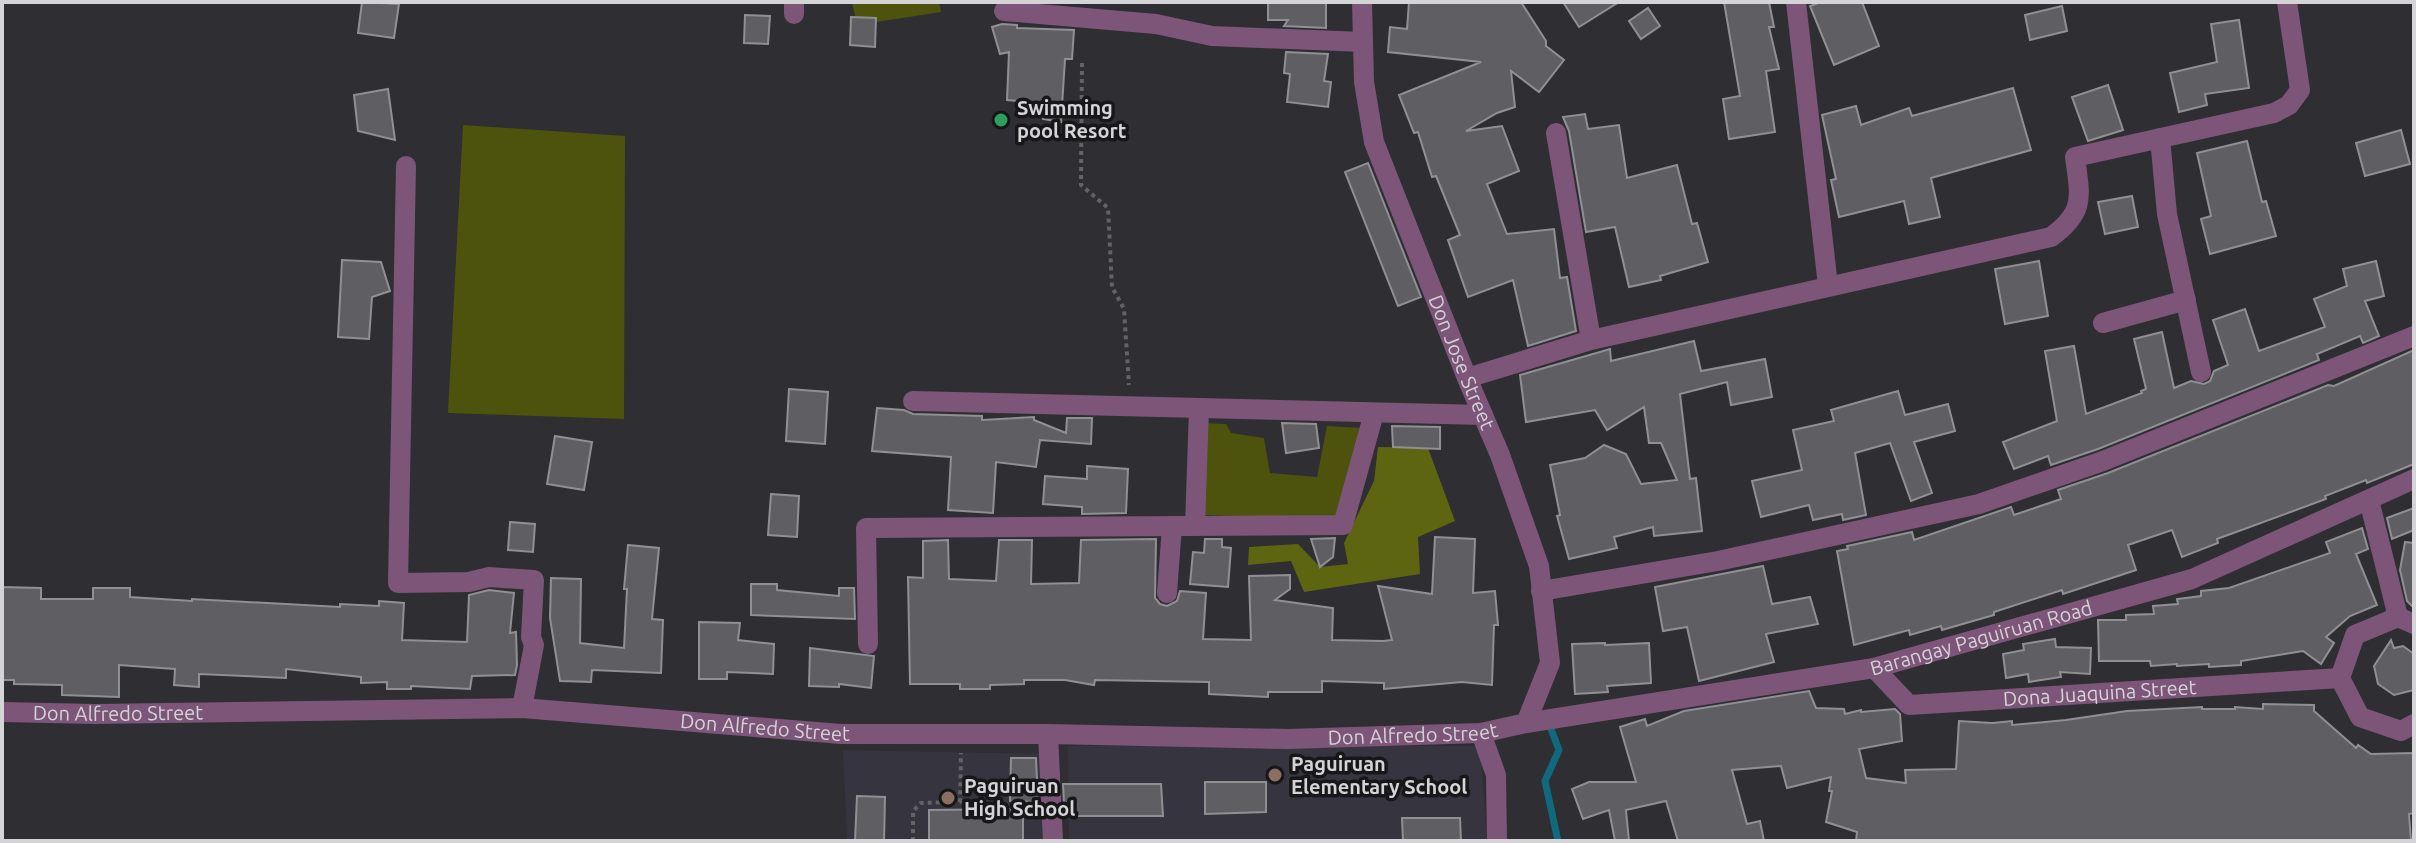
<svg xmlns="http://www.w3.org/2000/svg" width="2416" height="843" viewBox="0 0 2416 843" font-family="Ubuntu,sans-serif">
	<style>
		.built { fill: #36343e }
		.green { fill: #4d530d }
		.forest { fill: #5e6511 }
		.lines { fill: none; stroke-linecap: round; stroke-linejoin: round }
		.stream { stroke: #0e6a7c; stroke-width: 7 }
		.building { fill: #5f5e63; stroke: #908f94; stroke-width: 2 }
		.path { stroke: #636366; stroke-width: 4; stroke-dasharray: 4 4; stroke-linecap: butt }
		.minor { stroke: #7c5579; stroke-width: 20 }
		.leisure-dot { fill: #2e9e5b; stroke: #171719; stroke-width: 3 }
		.education-dot { fill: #8d6e63; stroke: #171719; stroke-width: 3 }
		.labels { text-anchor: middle; stroke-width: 7; stroke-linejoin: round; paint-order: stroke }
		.poi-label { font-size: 20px; font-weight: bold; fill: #d4d4d7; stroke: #171719; text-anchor: start }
		.street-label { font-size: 20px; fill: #d4d4d7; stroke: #171719 }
	</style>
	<rect width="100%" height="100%" fill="#2f2e32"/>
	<path class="built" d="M1068,746h412l7,95h-418z
		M843,750l207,4 1,87h-204z"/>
	<path class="green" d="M852,2h87l2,10 -84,13z
		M463,125l162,11 -1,283 -176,-6z
		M1204,423l22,1 5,9 33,5 6,35 47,4 10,-51 35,2 -27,91 -130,-4z"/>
	<path class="forest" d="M1378,447l50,1 27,73 -37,16 2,37 -116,18 -13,-31 -43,4 1,-18 49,-3 22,23 28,-3 -4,-21 30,-62z"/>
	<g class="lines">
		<path class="stream" d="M1551,729l8,21 -14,31 13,60"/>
	</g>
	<path class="building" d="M362,2l37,2 -5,34 -36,-5z
		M1268,2h58v26l-42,-2 4,-6h-20z
		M1409,2h112l25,39v5l18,14 -25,32 -28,-21 4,36 -18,6 -31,18 36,-5 17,45 -32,13 20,50 47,-5 6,49 7,-1 9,54 -48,15 -15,-66 -45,17 -20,-57 12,-5 -24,-59 -4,1 -14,-45 -4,1 -15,-38 82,-33 -93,-10 2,-25 17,2z
		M1563,2h56l-40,25z
		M1724,2h45l5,25h-5l10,42 -13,2 9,61 -46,7 -6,-40 17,-3z
		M1821,2h41l17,44 -45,19 -24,-59z
		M2062,6l5,25 -37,9 -5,-25z
		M1648,8l12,18 -19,13 -12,-18z
		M745,15l25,1 -2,28 -24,-1z
		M851,17l25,1 -1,29 -25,-2z
		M2239,20l10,68 -44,6 2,11 -28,7 -9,-39 47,-11 -6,-38z
		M1002,24l15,1v3l57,2 -2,29h-7l-4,63 -18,-3v-16l-36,-3 2,-48 -9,2 -8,-27z
		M1286,52l42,2 -4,27 7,1 -3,25 -41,-5 3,-28 -6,-1z
		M2108,85l15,45 -35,11 -16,-44z
		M2013,88l18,62 -100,28 9,39 -31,7 -5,-23 -65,16 -8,-37 5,-1 -14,-64 34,-9 5,19 48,-17 3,8z
		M388,89l7,51 -37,-9 -4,-36z
		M1585,114l3,15 31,-4 8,53 50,-13 15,59 5,-1 11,39 -48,14 1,4 -32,7 -14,-60 -29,5 -17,-101 -6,-14z
		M2401,130l9,34 -45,12 -9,-33z
		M2247,141l15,61 4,-1 10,35 -66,18 -9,-35 10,-3 -14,-63z
		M1368,163l53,134 -23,9 -53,-134z
		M2132,196l6,31 -33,7 -7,-32z
		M342,260l39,2 9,29 -18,6 -3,42 -31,-2z
		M2039,261l9,55 -43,8 -10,-55z
		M2376,261l8,35 -19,5 14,35 -16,7 -3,-7 -43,18 2,6 -221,89 -47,16 -3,-9 -34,13 -11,-27 54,-21 -12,-70 29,-5 12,68 56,-21 -1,-2 5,-2 -12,-50 28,-7 12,56 17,-7 13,3 6,-3 4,-10 14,-6 -15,-45 32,-11 14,42 66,-24 -11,-28 33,-13 -4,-17z
		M1694,341l7,30 64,-12 7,38 -41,8 -4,-23 -47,12 10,85 6,-1 6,53 -48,5 -1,-9 -39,10 3,11 -48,11 -12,-43 3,-1 -10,-50 35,-7 19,-13 22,9 15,30 36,-4 -16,-37h-12l-5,-36 -37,23 -12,-20 -69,12 -6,-47 90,-26 1,12z
		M2414,350v114l-47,19 -1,-3 -41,16 1,3 -109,40 1,4 -36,14 -10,-27 -44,15 8,25 -73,24 -1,-4 -68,22v3l-52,15 -1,-4 -31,9 -1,-5 -55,15 -17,-94 11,-2 -1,-3 65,-14 2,8 97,-33 3,8 47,-16 -3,-9 50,-17 220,-88 6,1z
		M789,389l39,3 -3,52 -39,-3z
		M1898,391l7,24 43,-11 7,27 -41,11 18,51 -21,8 -21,-58 -35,10 11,62 -23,5 -1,-6 -29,6 -4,-15 -48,12 -9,-36 50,-11 -9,-40 41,-9 -3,-11z
		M877,408l27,2 9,4 69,2v4l52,-3v3l32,13 1,-15h25l-1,26 -51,-4 -4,27 -40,-5 -3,51 -45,-3 3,-53 -79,-6z
		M1282,423l34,1 3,24 -33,5z
		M1392,426l48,1v22l-47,-2z
		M555,436l37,6 -8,48 -37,-6z
		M1087,466l41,3 -2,44 -44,1v-7l-39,-3 2,-28 42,3z
		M771,494l28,2 -2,41 -29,-2z
		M2414,508v22l-22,9 -5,-21z
		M510,522l25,2 -2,28 -25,-2z
		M2362,528l6,21 -12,5 21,51 -27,11 -24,21 8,6 -13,21 -18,-13 -62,10v4l-32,2v-3l-32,2v-2l-26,2 -1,-5h-51l-1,-41h28v-5l28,-1 -1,-8 25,-2 -1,-5 24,-3v-5l28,-3 101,-35 -4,-11z
		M1435,537l40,2 -2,54 22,-2 3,34h-4l-2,60 -30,-3 -78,7v-6l-62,-2v11h-54v5l-59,-3v-12l-114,-2 -1,5 -29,-5h-41v4l-34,1v4h-30v-5h-50l-2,-107 15,1v-37l25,-1 1,39 47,2 3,-41h33l-1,44 48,-1 2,-43 75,-1 -1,59 5,6 7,2 10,-5 3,-10 26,2 -3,46 48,1 -2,-64 41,-1v14l-15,11 58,8 -1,32 51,1 9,-1 -14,-54 54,8z
		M1335,538l-2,19 -13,10 -9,-28z
		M1205,539h17v8l9,1 -3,39 -38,-3 3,-32 11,1z
		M2405,542l9,1v65l-7,-7 -7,-31z
		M628,545l31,3 -7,71 11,1 -2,53 -69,-3 -1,12 -31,-1 -10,-63 1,-40 30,1 -1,64 44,5 3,-59h-3z
		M1763,566l9,38 38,-7 8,27 -52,10 8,28 -75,19 -12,-54 -24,4 -8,-44z
		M751,584h26v6l62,6v-8h15l1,31 -104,-4z
		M2,587l39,1v11h52v-11h37v9l62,4v-2l148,8v-3l39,2v-5l25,2 -2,37 65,2 2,-47 20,-5 25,3 -4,40 6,-1 1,33 -2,10 -43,1 -2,13 -59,-3v3h-24v-7l-26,1v-6l-75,-8v9l-87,-4v13l-25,-2 1,-16 -56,-4v32l-57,-2v-10l-48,-1v-4h-12z
		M699,622l41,1 -2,17 36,4 -1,30 -46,-2v7h-28z
		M2055,639l1,8 35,1 -1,26 -30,-2 1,5 -32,5 -1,-8 -22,4 -3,-24 21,-4 -1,-6z
		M2391,640l3,8 9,-2 11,8v36l-20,5 -16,-11 -4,-18z
		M1605,643v2l44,-2 2,40 -44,3 1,6 -33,2 -3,-50z
		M810,648l64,8 -3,32 -32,-4v3l-30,-1z
		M1809,691l7,17 28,1 1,5 16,-4v2l34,-3 5,5 2,27 -43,8 7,29 40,5 -1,-13 51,-1 3,-48 33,2 20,-2v4l54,-5 61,-9 75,-4v2h33v-2l28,2v-5l51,1v6l42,37 2,-3 13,9 42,-1 1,60 -5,1 2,27h-555l1,-9 -31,-10 6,-31h-3l2,-14 -44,11 -6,-22 -49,4 15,54 13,-3 4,20h-86l-12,-40 -40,9 3,31h-14l-6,-31 -26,9 -11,-30 17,-7h47l-16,-55 25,-8 2,7 37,-15z
		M1011,758h25l2,44 -28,-1z
		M1205,782h61v30l-61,2z
		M1063,784h98l2,32h-90v-12h-9z
		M857,796l28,1 -1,44h-29z
		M1023,809v32h-94v-31z
		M1402,818h58l1,23h-58z"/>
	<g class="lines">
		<path class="path" d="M1082,63l-1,122 27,23 4,79 12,22 5,76
			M913,841v-30l8,-8 39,-1 1,-49"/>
		<g class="minor">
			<path d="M794,2v12"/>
			<path id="s1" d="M1362,2l2,80 10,60 93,236 33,77 39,111 11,97 -24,60"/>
			<path d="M1796,2l32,284"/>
			<path d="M1004,11l152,13 56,12 151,6"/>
			<path d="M1556,133l35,207"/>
			<path d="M2160,138l7,76 34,158"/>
			<path d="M406,166l-8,417 71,-1 20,-5 45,3 -3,57 3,8 -12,63"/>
			<path d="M2103,323l83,-23"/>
			<path d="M1467,378l124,-38 460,-103c35,-25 29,-41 24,-80l199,-44 15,-8 11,-15 -13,-88"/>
			<path d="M913,401l570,14"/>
			<path d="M2369,500l29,117"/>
			<path d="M1195,526l4,-118"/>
			<path d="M1541,591l177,-30 261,-57 124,-43 311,-125"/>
			<path d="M1167,593l5,-67"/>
			<path d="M2414,624l-16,-7 -43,18 -15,43 20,39 41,14 13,-7"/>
			<path d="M868,644l-2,-116 477,-3 31,-112"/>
			<path id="s2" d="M1874,668l35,37 431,-27"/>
			<path id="s3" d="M2,712l93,2 427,-6 319,26h207l240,5 193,-6 45,-10 348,-55 318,-89 222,-100"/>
			<path d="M1481,733l15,42 1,66"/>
			<path d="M1048,734l5,107"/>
		</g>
	</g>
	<circle class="leisure-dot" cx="1001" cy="120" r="8"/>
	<g class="education-dot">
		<circle cx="1275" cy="775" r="8"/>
		<circle cx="948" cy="798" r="8"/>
	</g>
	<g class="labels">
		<g class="poi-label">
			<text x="1017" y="115">Swimming<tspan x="1017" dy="23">pool Resort</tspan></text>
			<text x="1291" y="771">Paguiruan<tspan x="1291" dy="23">Elementary School</tspan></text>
			<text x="964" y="793">Paguiruan<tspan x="964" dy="23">High School</tspan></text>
		</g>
		<g class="street-label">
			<text dy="7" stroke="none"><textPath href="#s1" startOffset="378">Don Jose Street</textPath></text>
			<text dy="7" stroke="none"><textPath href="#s3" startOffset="1990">Barangay Paguiruan Road</textPath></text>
			<text dy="7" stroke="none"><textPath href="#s2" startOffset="242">Dona Juaquina Street</textPath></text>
			<text dy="7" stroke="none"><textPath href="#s3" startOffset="116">Don Alfredo Street</textPath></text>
			<text dy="7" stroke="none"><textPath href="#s3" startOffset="764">Don Alfredo Street</textPath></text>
			<text dy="7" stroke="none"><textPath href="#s3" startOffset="1412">Don Alfredo Street</textPath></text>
		</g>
	</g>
	<rect width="2416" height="843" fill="none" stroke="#d4d4d7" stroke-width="8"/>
</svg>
